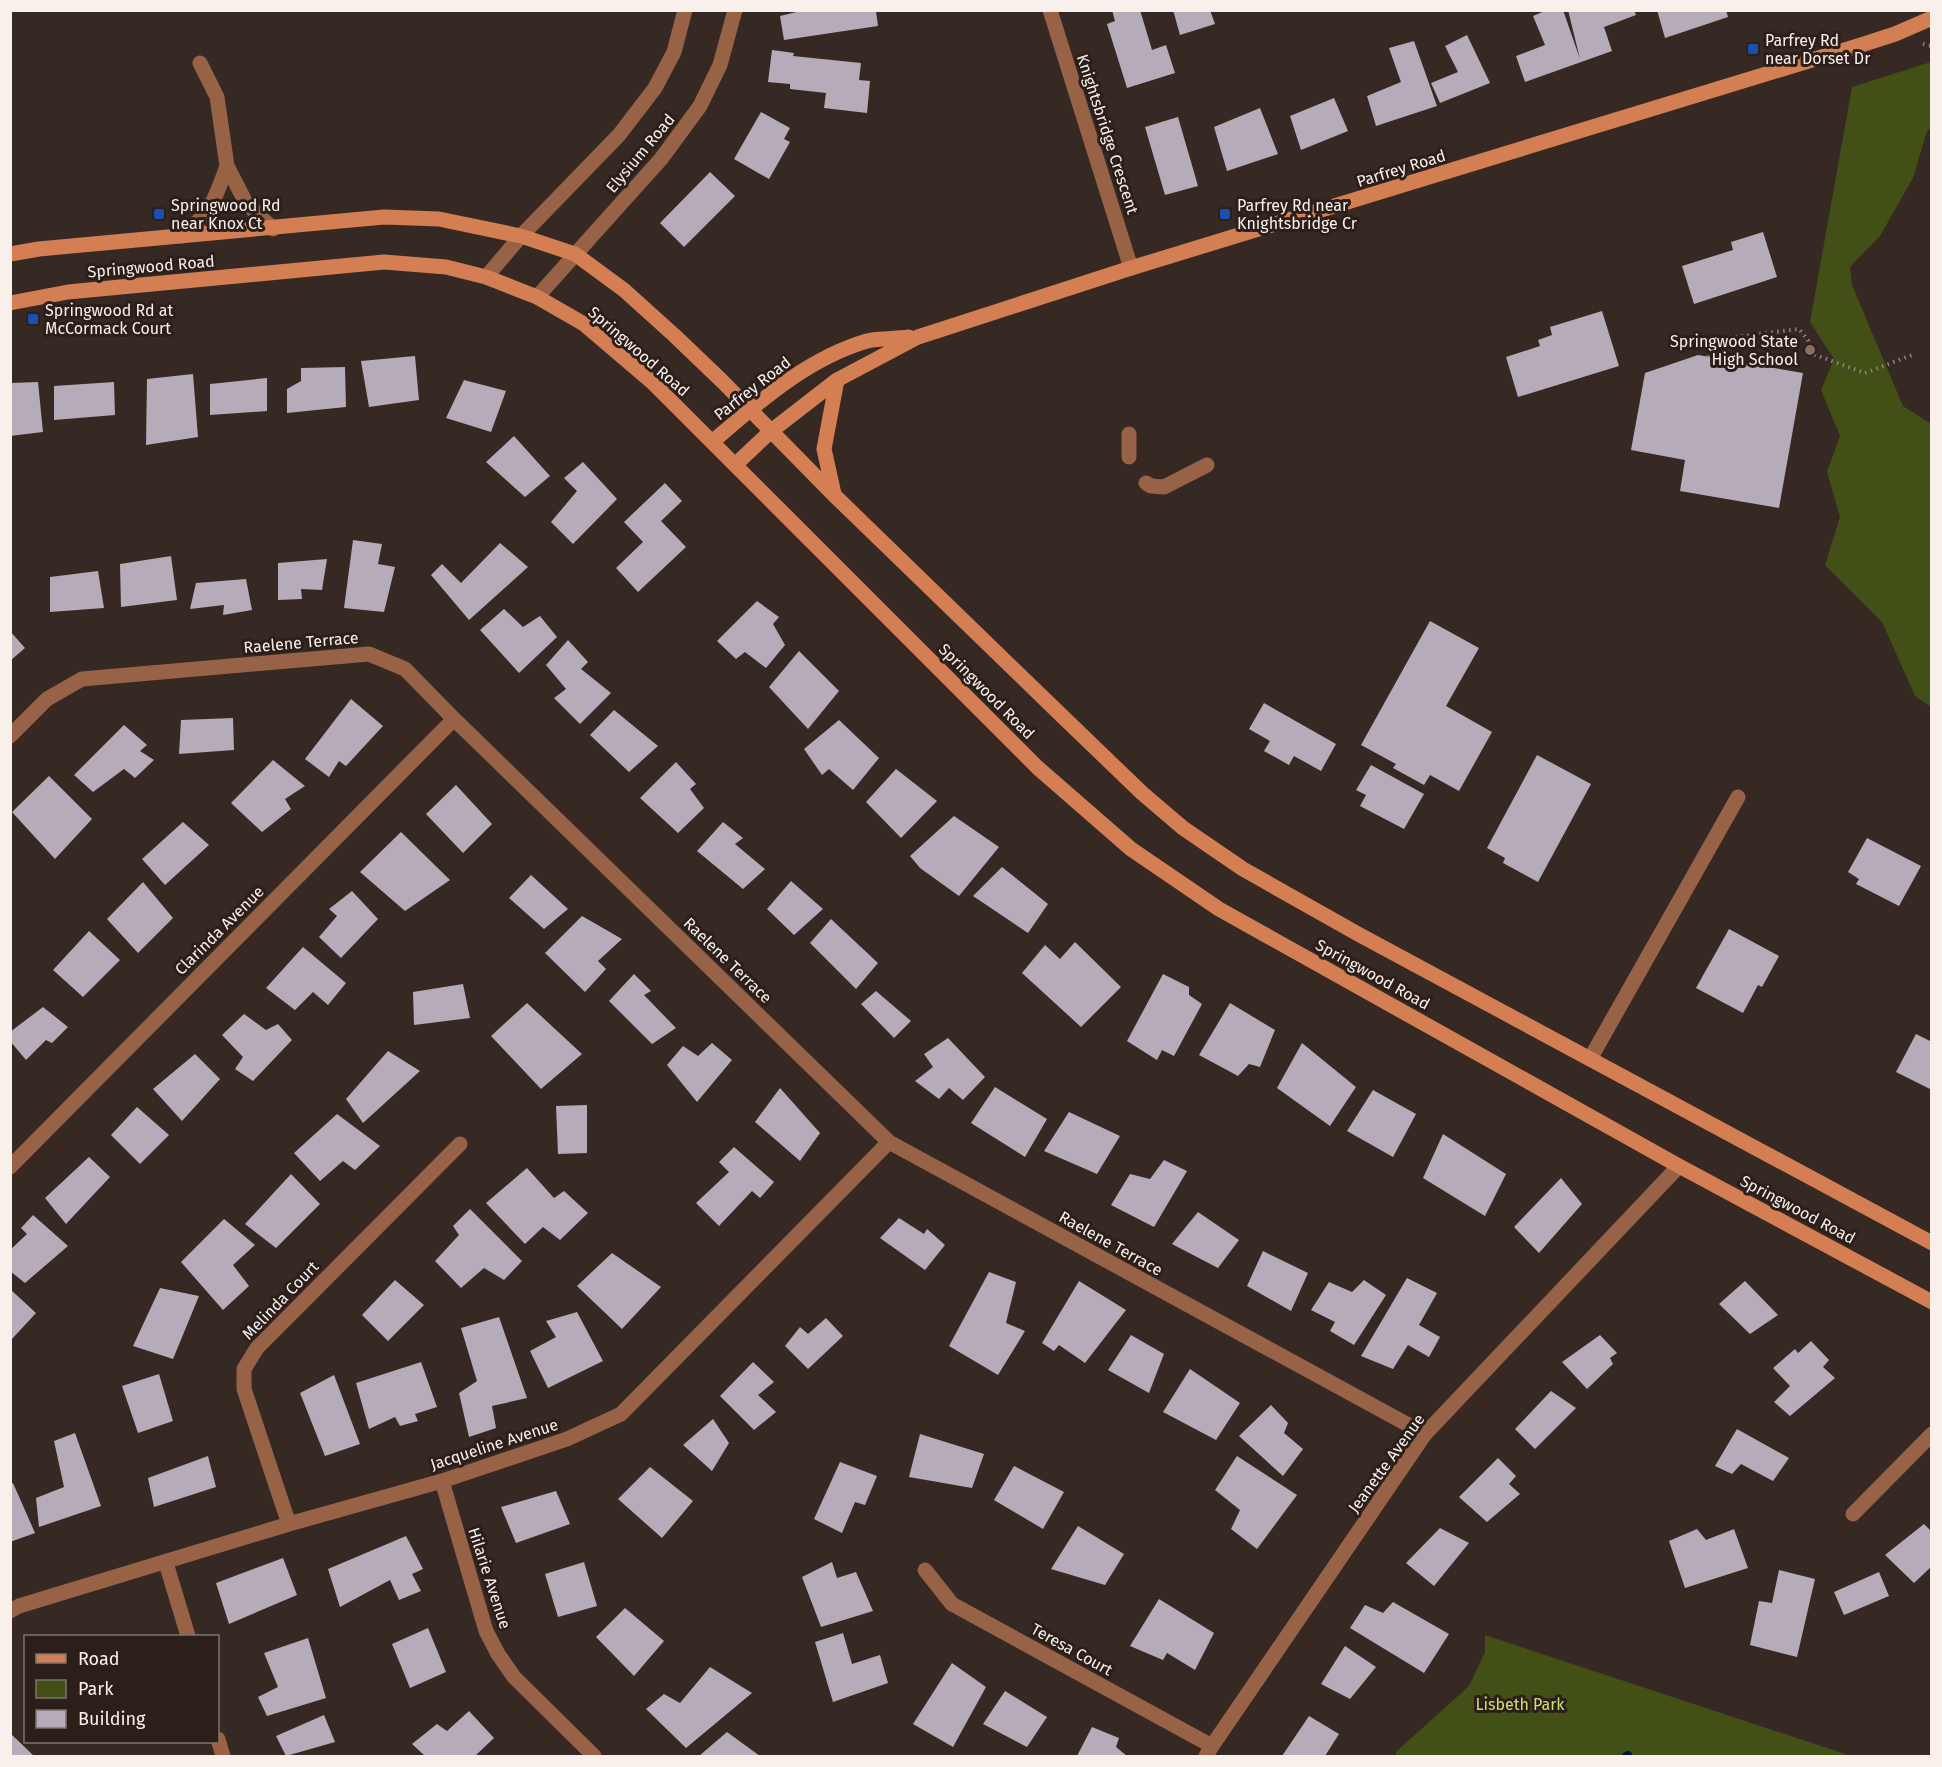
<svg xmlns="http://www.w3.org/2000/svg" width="1942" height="1767" viewBox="0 0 1942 1767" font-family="'Fira Sans',sans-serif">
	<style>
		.green { fill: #424f16 }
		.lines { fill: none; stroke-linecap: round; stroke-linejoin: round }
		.stream { stroke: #021738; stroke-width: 8 }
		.building { fill: #b6abb9 }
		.path { stroke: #8d827d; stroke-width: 4; stroke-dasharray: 1.5 4.5; stroke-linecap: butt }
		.lane { stroke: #986247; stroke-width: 15 }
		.street { stroke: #986247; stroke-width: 15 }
		.secondary { stroke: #d47e53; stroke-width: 15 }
		.transit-dot { fill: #1a4fb4; stroke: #2c1f1a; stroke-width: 2 }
		.education-dot { fill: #8d6e63; stroke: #2c1f1a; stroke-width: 2 }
		.labels { text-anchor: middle; stroke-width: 6; stroke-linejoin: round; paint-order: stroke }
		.poi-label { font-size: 16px; fill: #f9f0ec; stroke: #2c1f1a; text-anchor: start }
		.street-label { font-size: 16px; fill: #f9f0ec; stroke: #2c1f1a }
		.park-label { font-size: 16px; fill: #c7e46d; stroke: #2c1f1a }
	</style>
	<rect width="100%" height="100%" fill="#362924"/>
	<path class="green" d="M1931,62v66l-4,3 -14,47 -33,58 -30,31 2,18 51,121 28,18v283l-16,-11 -33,-74 -57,-57 15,-48 -13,-45 13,-36 -19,-46 13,-31 -24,-37 42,-235z
		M1485,1635l366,121h-456l2,-5 72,-65 16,-34z"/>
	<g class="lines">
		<path class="stream" d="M1626,1756l2,-1"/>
	</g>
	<path class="building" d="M805,10l71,1 2,15 -94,14 -4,-24z
		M1112,10h28l12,40 14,-5 9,28 -48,15 -20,-64 8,-3z
		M1173,10h37l5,14 -35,11z
		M1547,10h16l17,49 -12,-49h66l2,5 -32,12 8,24 -87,31 -9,-26 29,-11 -12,-29z
		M1657,10h69l2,7 -63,21z
		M1467,35l23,48 -50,20 -9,-20 27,-11 -13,-26z
		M1414,41l23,65 -61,20 -9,-30 34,-14 -12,-34z
		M772,50l22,3 -1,3 68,7 -2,17 11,1 -3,32 -43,-5 2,-15 -36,-4v-5l-22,-2z
		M1334,98l14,33 -47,19 -11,-34z
		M1260,108l18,46 -51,17 -13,-44z
		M761,112l29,16 -6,11 6,3 -21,37 -35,-20z
		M1178,117l20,69 -33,9 -20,-68z
		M710,172l25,24 -51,51 -24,-24z
		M1763,232l14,45 -83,27 -12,-38 51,-16 -2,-8z
		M1602,311l17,55 -101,31 -12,-40 34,-11 -2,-6 14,-5 -2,-8z
		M1698,355l105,18 -24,135 -99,-17 5,-31 -54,-10 14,-77z
		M415,356l4,44 -50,7 -8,-46z
		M345,367l1,40 -59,6v-24l14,-8v-13z
		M193,374l5,63 -52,8 1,-66z
		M267,378v33l-57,4v-31z
		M464,380l42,11 -15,41 -45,-14z
		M38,382l5,50 -33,4v-53z
		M114,382l1,33 -61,5v-34z
		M514,436l36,40 -25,21 -39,-35z
		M583,462l34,37 -44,45 -22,-22 26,-31 -13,-13z
		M665,483l17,18 -21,20 25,26 -48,45 -22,-24 27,-26 -19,-20z
		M353,540l29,4 -4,20 17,3 -11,45 -40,-4z
		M500,543l28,24 -59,53 -38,-45 11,-11 19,19z
		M171,556l6,44 -56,7 -1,-43z
		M327,559l-5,31 -21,-1 1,10 -24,1v-37z
		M98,571l6,37 -54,4v-35z
		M246,579l6,31 -29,5 1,-10 -34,4 6,-26z
		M757,601l22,16 -6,7 12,21 -19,23 -21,-16 -9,7 -19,-18z
		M504,609l19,18 17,-11 17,21 -38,36 -39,-43z
		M1430,621l49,27 -33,58 46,26 -33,59 -29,-16 -6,10 -31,-17 3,-4 -35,-19z
		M10,631l15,17 -15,13z
		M568,640l20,22 -7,7 30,24 -31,31 -26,-26 12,-9 -20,-24z
		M799,651l40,40 -31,38 -39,-42z
		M351,699l32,27 -37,40 -7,-5 -10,16 -24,-18z
		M1264,703l72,41 -15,27 -27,-15 -5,9 -25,-14 6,-10 -21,-12z
		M614,710l44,36 -29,26 -39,-37z
		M233,718l1,32 -55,4 2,-34z
		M839,720l40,38 -26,32 -24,-21 -7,6 -18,-26z
		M124,725l23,20 -7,6 14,9 -19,18 -11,-9 -31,23 -19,-17z
		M1537,755l54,29 -53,98 -35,-19 2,-5 -18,-10z
		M273,760l32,26 -20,13 6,10 -29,23 -31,-29z
		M676,762l20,22 -6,5 14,19 -26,25 -38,-35z
		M1371,765l53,29 -20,35 -44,-23 6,-11 -10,-5z
		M896,769l41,32 -36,37 -35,-36z
		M49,776l43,43 -37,40 -43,-47z
		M456,785l36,39 -29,29 -37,-39z
		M954,816l45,31 -40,49 -39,-28 -10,-12z
		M183,822l26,23 -44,40 -23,-26z
		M723,822l20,16 -8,6 30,25 -22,20 -46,-38z
		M401,832l49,48 -45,31 -45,-39z
		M1867,838l54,28 -22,40 -43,-22 3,-5 -11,-7z
		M1002,867l46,37 -20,29 -55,-37z
		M531,875l37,34 -24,20 -35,-31z
		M791,881l32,28 -29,26 -27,-26z
		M143,882l30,36 -35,35 -31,-34z
		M352,891l26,28 -37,39 -22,-21 18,-21 -8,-7z
		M582,916l40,23 -24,22 8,8 -21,23 -40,-39z
		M831,919l47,44 -22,26 -46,-46z
		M1729,929l50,27 -17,31 -4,-2 -15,28 -47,-25z
		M89,931l31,29 -37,37 -30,-27z
		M1075,942l46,45 -40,40 -59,-54 23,-28 15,14z
		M303,947l43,36 -18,22 -15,-13 -18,18 -29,-22z
		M634,974l17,17 -7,4 32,33 -24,16 -43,-43z
		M1163,974l26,13v8l13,9 -28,52 -12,-6 -5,10 -30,-19z
		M463,984l7,34 -56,7 -1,-33z
		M876,991l35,30 -17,17 -33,-34z
		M527,1003l55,51 -41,35 -50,-53z
		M1230,1003l45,27 -15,37 -11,-3 -11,12 -39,-21z
		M43,1007l25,20 -16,16 -6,-3 -20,20 -16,-19v-9z
		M244,1014l22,16 12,-6 14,16 -39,41 -18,-12 8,-12 -21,-22z
		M1916,1034l16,8v48l-36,-18z
		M948,1038l37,39 -22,23 -14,-12 -10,11 -24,-18 18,-14 -9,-13z
		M712,1043l20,17 -35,42 -30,-37 16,-19 15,10z
		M1302,1043l54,44 -26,39 -53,-38z
		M388,1051l32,20 -57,52 -17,-24z
		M195,1054l25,25 -38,42 -29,-32z
		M995,1087l52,32 -22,38 -54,-34z
		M780,1088l40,45 -20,28 -45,-39z
		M1373,1090l43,24 -23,43 -46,-26z
		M587,1105v48l-29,1 -2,-48z
		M137,1107l32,28 -29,29 -29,-29z
		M1069,1112l51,24 -23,38 -53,-23z
		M337,1114l43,32 -25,24 -12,-9 -23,20 -26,-28z
		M1443,1134l63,40 -21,42 -62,-38z
		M734,1147l40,35 -14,16 -8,-7 -33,35 -23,-23 33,-31 -10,-10z
		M89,1157l21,20 -44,47 -21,-26z
		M1164,1160l23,11 -33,56 -43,-22 19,-31 20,5z
		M527,1168l27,30 10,-7 24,22 -28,27 -17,-13 -18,17 -39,-41z
		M291,1174l29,30 -44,44 -31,-24z
		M1561,1178l21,26 -43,49 -25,-26z
		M470,1209l52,52 -18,19 -20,-12 -23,20 -26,-27 24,-26 -6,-9z
		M1198,1212l41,28 -21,28 -46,-24z
		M33,1215l35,31 -43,37 -15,-12v-21l17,-16 -6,-6z
		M899,1218l25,16 3,-5 18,16 -20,25 -45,-32z
		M224,1219l31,26 -22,20 16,21 -26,24 -42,-48z
		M1263,1251l45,22 -17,38 -44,-25z
		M612,1253l49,34 -39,42 -45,-43z
		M989,1272l27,10 -10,41 19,8 -27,44 -49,-29z
		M1407,1278l30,15 -18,32 21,12 -11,20 -21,-12 -15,24 -32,-13z
		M395,1280l29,25 -36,36 -26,-26z
		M1364,1280l22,15 -32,50 -24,-14 5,-9 -24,-12 18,-28 23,10z
		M1079,1281l47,29 -41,53 -26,-18 -5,6 -12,-8z
		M1745,1281l33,34 -28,19 -31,-30z
		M160,1288l39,8 -26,63 -40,-13z
		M10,1289l26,24 -24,26 -2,-2z
		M577,1312l26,49 -55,27 -18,-37 26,-14 -10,-16z
		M499,1317l28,81 -35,8 4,22 -27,9 -10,-44 18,-12 -16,-53z
		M826,1318l17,18 -35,33 -23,-23 15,-19 8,7z
		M1131,1335l33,19 -15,39 -41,-23z
		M1600,1335l17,18 -7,5 3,6 -26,25 -25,-27z
		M1811,1341l18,19 -6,7 12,11 -45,38 -16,-14 16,-16 -17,-18 22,-19 3,4z
		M421,1362l16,45 -22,7 3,7 -18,5 -5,-9 -26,12 -13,-46z
		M753,1362l21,20 -16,13 18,17 -22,18 -34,-34z
		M1190,1369l50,34 -24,37 -53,-28z
		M159,1374l14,47 -35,12 -16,-47z
		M334,1375l26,69 -35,12 -25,-63z
		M1551,1391l25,17 -41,41 -20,-20z
		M1271,1405l17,18 -4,10 19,16 -20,27 -44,-40z
		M713,1419l16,24 -17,28 -29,-26z
		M1737,1429l52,29 -16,23 -32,-17 -9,10 -17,-8z
		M75,1433l26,73 -62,21 -3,-29 28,-11 -10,-46z
		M920,1434l64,20 -12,34 -63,-11z
		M208,1456l8,31 -62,20 -6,-29z
		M1237,1456l60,39 -40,54 -26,-20 9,-19 -25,-20z
		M1498,1458l18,18 -7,8 11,10 -33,28 -28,-25z
		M840,1462l37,14 -12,29 -10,-3 -13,31 -28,-14z
		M1014,1466l50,26 -21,37 -49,-29z
		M650,1467l43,34 -31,37 -44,-39z
		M13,1483l22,50 -25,9v-58z
		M556,1491l14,33 -54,19 -15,-36z
		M1924,1524l8,8v34l-18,17 -29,-28z
		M1078,1526l46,28 -19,31 -54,-16z
		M1440,1528l29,15 -35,43 -28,-23z
		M1697,1529l9,11 28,-11 14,39 -63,20 -16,-47z
		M406,1536l17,33 -11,5 9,17 -22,9 -9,-20 -50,27 -12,-38z
		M283,1558l14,37 -68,29 -13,-41z
		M584,1562l13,44 -39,11 -13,-43z
		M832,1562l5,16 19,-6 17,39 -52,16 -19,-50z
		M1779,1570l36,9 -18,78 -47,-12 9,-44 13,2z
		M1879,1572l10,24 -45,19 -10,-23z
		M1159,1599l55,34 -19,37 -28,-17 -4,7 -33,-14z
		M1393,1602l56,32 -25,39 -74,-45 15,-23 18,8z
		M625,1608l39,33 -30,35 -38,-39z
		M428,1628l18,44 -36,16 -18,-44z
		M843,1633l9,31 28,-9 8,28 -55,19 -18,-60z
		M308,1638l18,60 -59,18 -9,-19 20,-10 -14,-34z
		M1345,1646l31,21 -26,32 -29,-15z
		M952,1663l34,24 -33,60 -40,-23z
		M710,1667l42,26 -66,55 -40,-39 18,-15 16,9z
		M1005,1691l42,26 -20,30 -44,-23z
		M469,1711l25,27 -19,18h-50l-13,-12 25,-20 10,7z
		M324,1715l11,27 -49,14 -10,-20z
		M1309,1716l30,18 -14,22h-43z
		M1092,1727l27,11 -3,9 11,9h-50z
		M727,1732l33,24h-61z
		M10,1733l24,23h-24z"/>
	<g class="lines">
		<path class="path" d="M1923,44l9,2
			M1708,357l3,-17 88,-11 9,11 2,13 55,20 47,-18"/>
		<path class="lane" d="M1129,434v23
			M1146,483l5,3 13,1 43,-22
			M1590,1059l148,-262"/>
		<path class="street" d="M1050,10l81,258
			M200,63l17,34 10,69 19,37 27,26
			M181,236c31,-24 33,-35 46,-70
			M486,277l35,-41 98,-101 36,-47 19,-36 11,-42
			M537,297l124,-138 39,-53 20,-41 15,-55
			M10,736l37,-37 35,-20 287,-25 36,15 49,50 435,423 536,292
			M10,1167l444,-448
			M442,1481l44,150 12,23 16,23 80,79
			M1853,1514l79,-80
			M289,1524l-45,-135v-20l13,-21 203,-204
			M166,1563l22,73
			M925,1570l27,34 260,142
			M10,1611l9,-5 270,-82 153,-43 125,-42 54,-25 268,-272
			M218,1739l5,17
			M1206,1756l6,-10 213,-312 254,-268"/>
		<path class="secondary" d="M10,254l29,-5 345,-32 55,2 82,17 54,18 49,36 51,46 48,46 111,113 227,220 81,78 41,35 60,41 115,65 574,309
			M10,303l58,-11 316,-30 62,5 40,10 51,20 47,27 68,58 386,386 93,81 88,60 460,257 253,136
			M712,442c47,-40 94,-83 155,-101 13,-3 28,-2 42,-4
			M735,465l35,-33 67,-52 81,-43 213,-69 730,-223 34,-11 37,-16
			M834,494l-10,-45 13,-69"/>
	</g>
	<g class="transit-dot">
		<rect x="1747" y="43" width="12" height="12" rx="3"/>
		<rect x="153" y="208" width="12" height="12" rx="3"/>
		<rect x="1219" y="208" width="12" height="12" rx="3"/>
		<rect x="27" y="313" width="12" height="12" rx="3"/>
	</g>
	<circle class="education-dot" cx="1810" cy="350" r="6"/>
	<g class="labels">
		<g class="poi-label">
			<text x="1765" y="46">Parfrey Rd<tspan x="1765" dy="18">near Dorset Dr</tspan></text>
			<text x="171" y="211">Springwood Rd<tspan x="171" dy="18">near Knox Ct</tspan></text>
			<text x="1237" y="211">Parfrey Rd near<tspan x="1237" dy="18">Knightsbridge Cr</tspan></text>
			<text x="45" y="316">Springwood Rd at<tspan x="45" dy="18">McCormack Court</tspan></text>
			<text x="1798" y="347" text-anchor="end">Springwood State<tspan x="1798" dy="18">High School</tspan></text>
		</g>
		<g class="street-label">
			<text transform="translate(1108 134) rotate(72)" y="6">Knightsbridge Crescent</text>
			<text transform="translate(640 153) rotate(-50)" y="6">Elysium Road</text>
			<text transform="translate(1401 168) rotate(-17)" y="6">Parfrey Road</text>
			<text transform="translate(151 266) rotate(-5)" y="6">Springwood Road</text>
			<text transform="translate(639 351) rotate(41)" y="6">Springwood Road</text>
			<text transform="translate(752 388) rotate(-38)" y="6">Parfrey Road</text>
			<text transform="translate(301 642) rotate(-5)" y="6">Raelene Terrace</text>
			<text transform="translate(987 691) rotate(45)" y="6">Springwood Road</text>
			<text transform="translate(219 930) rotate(-45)" y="6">Clarinda Avenue</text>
			<text transform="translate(728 960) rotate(44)" y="6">Raelene Terrace</text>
			<text transform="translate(1373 974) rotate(29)" y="6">Springwood Road</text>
			<text transform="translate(1798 1209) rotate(28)" y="6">Springwood Road</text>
			<text transform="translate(1111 1243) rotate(29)" y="6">Raelene Terrace</text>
			<text transform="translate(280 1300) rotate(-46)" y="6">Melinda Court</text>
			<text transform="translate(494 1444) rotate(-18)" y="6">Jacqueline Avenue</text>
			<text transform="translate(1386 1463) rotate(-54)" y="6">Jeanette Avenue</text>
			<text transform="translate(490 1578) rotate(72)" y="6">Hilarie Avenue</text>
			<text transform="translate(1072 1649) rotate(29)" y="6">Teresa Court</text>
		</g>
		<g class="park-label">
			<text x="1520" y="1710">Lisbeth Park</text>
		</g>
	</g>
	<rect width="1942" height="1767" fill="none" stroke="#f9f0ec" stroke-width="24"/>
	<rect x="24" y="1635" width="195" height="108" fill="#2c1f1a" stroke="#7e736e" stroke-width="1.5"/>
	<rect x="36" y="1654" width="30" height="9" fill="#d47e53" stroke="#7e736e" stroke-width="1.5"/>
	<text x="78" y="1665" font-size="18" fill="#f9f0ec">Road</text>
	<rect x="36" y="1680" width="30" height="18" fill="#424f16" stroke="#7e736e" stroke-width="1.5"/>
	<text x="78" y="1695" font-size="18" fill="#f9f0ec">Park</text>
	<rect x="36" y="1710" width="30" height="18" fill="#b6abb9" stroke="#7e736e" stroke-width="1.5"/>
	<text x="78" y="1725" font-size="18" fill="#f9f0ec">Building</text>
</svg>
